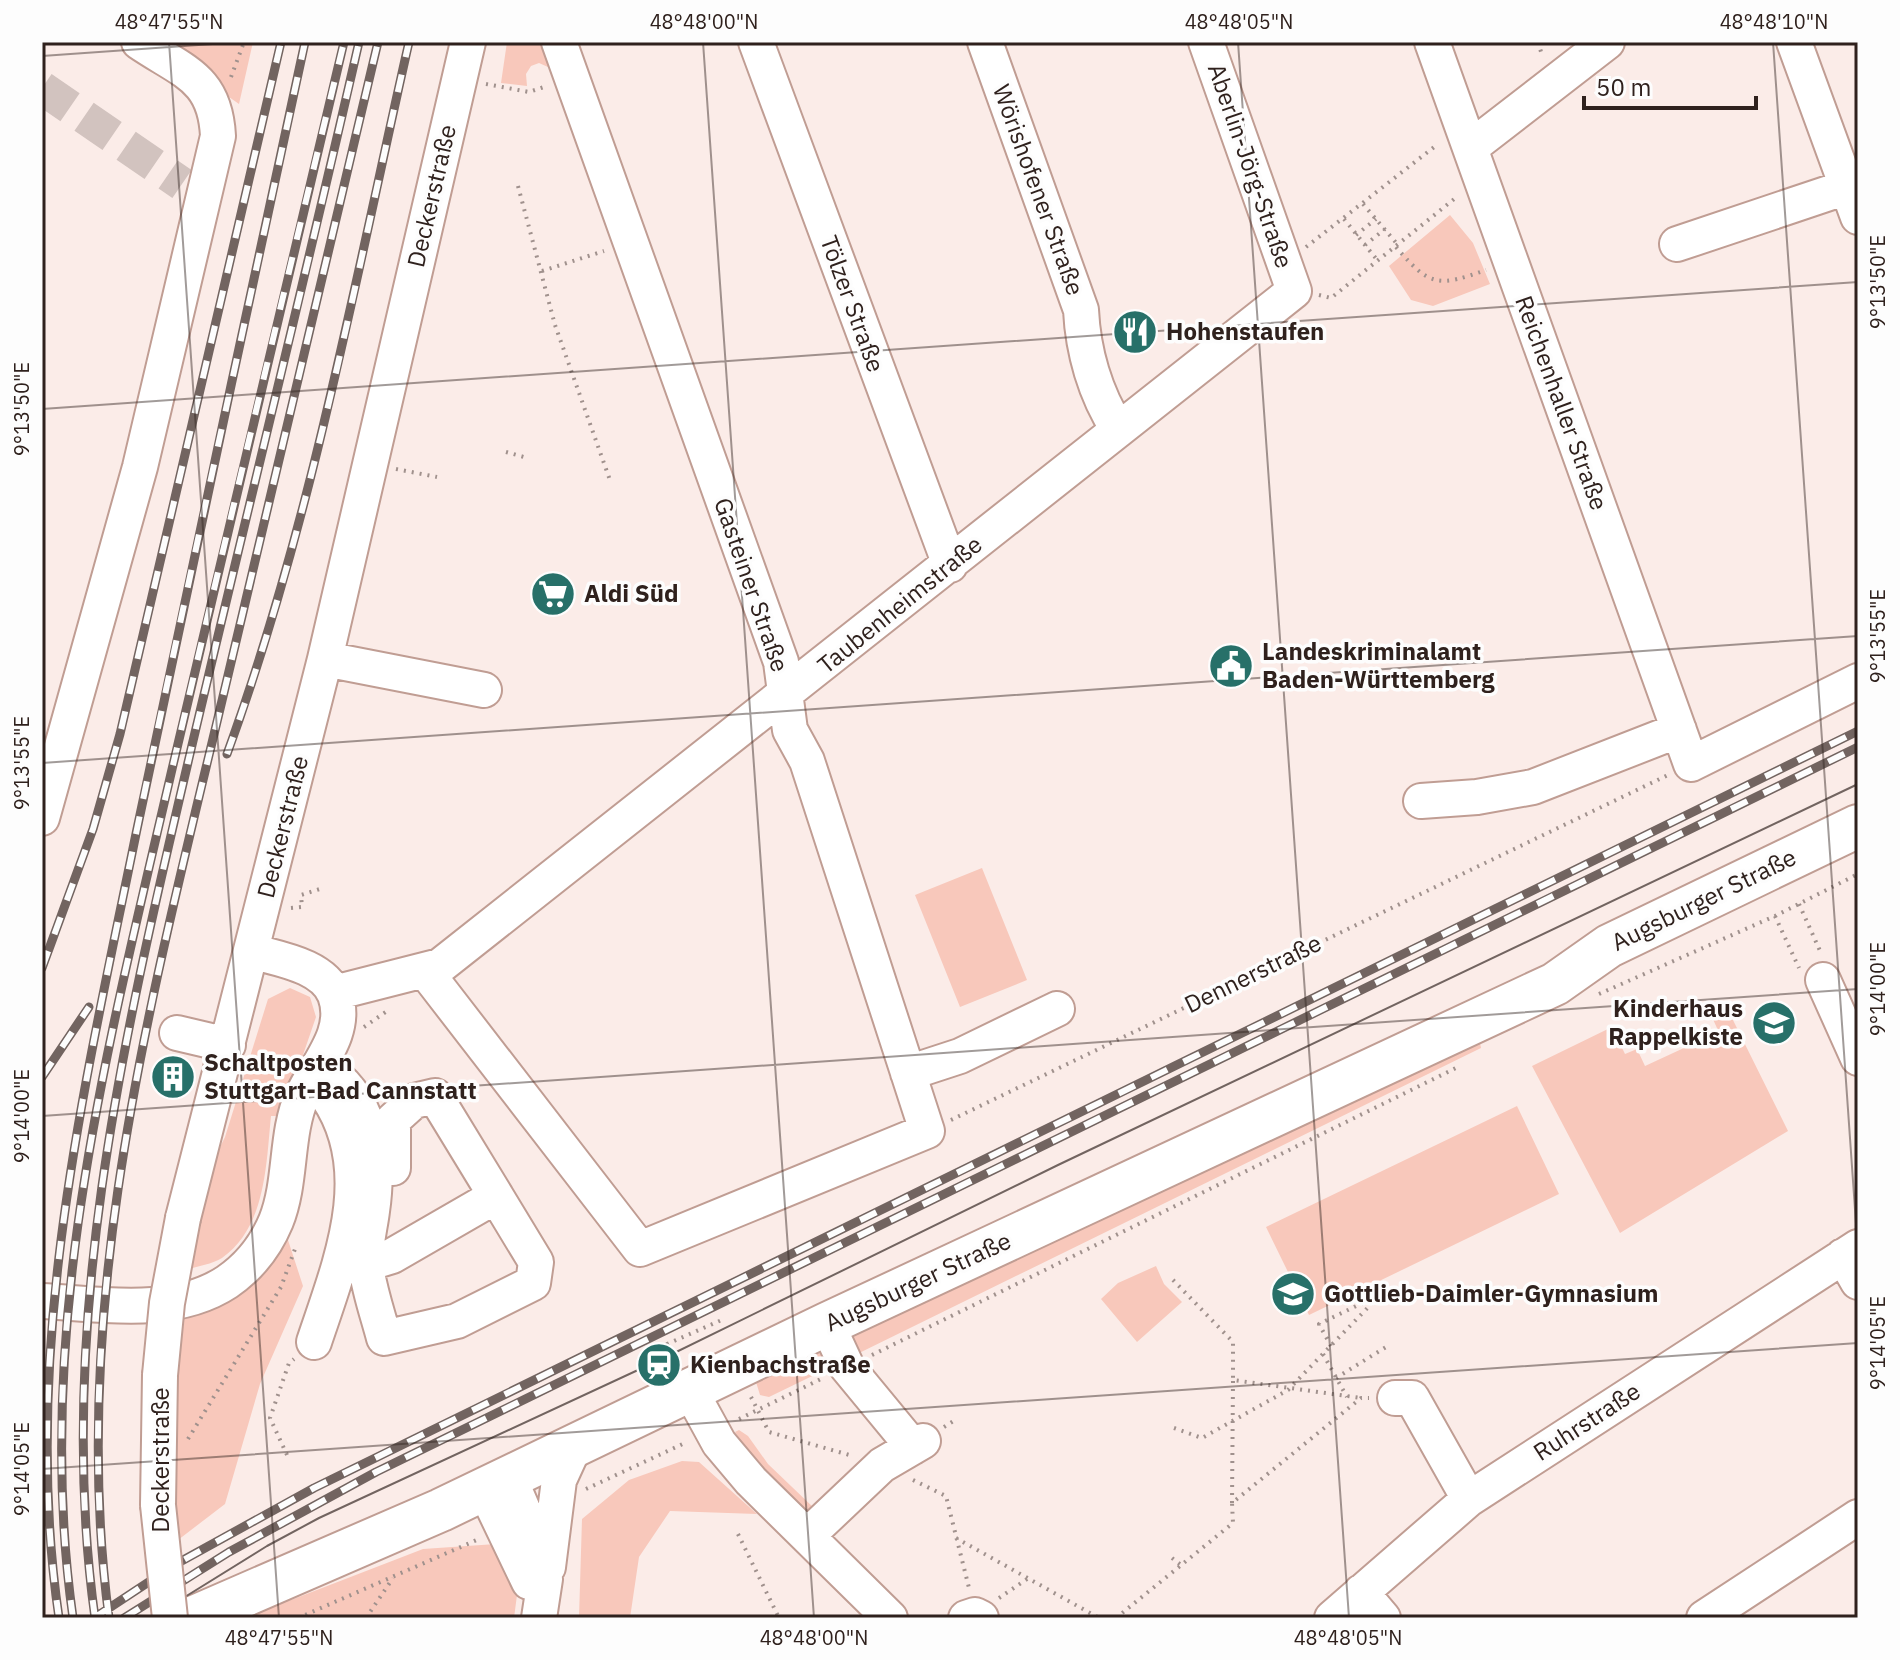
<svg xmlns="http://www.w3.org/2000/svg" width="1900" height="1660" viewBox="0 0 1900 1660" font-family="'IBM Plex Sans',sans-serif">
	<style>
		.green { fill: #f8c8bb }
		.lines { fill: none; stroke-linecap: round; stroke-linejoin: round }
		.minor-tunnel { stroke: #d2c3bf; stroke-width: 34; stroke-dasharray: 34 17; stroke-linecap: butt }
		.minor-casing { stroke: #c09d93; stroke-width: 38 }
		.major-casing { stroke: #c09d93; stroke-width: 46 }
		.path { stroke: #a0918d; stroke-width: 4; stroke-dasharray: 2 6; stroke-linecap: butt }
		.minor { stroke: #fff; stroke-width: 34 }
		.major { stroke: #fff; stroke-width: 42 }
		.tram { stroke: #726460; stroke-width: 2 }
		.rail-casing { stroke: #726460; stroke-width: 9 }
		.rail { stroke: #fdfdfd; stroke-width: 6; stroke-dasharray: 18; stroke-linecap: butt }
		.minor-bridge-casing { stroke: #c09d93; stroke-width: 38; stroke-linecap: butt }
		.minor-bridge { stroke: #fff; stroke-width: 34 }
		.ticks { fill: none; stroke: #2f211d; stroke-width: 2; stroke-opacity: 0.45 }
		.labels { text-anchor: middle; stroke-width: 7; stroke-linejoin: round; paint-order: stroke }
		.street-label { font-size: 24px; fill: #2f211d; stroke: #fdfdfd }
		.poi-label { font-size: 24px; font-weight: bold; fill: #2f211d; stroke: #fdfdfd; text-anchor: start }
		.neatline { fill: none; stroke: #2f211d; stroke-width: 3 }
		.ticks-label { font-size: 20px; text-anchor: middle; fill: #2f211d }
	</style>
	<rect width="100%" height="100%" fill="#fbece8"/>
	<path class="green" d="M150,42h103l-14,62z
		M507,42h41l3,19 -3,6 -9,-4 -8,3 -5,8 1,12 -26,-3z
		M1450,215l23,28 17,41 -57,22 -22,-6 -22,-34z
		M982,868l45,112 -67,27 -45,-112z
		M290,988l20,9 6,20 -34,99h-11c-5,49 -5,111 -49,142 -9,6 -25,8 -35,12l18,-93 20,-40 43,-138z
		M1728,1010l60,121 -168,102 -88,-167 80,-39 13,27 12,-5 8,17 54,-25 3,6 19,-10 -9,-20z
		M1480,1043l1,5 -632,310 -8,-20z
		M1517,1106l42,88 -250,121 -43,-88z
		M287,1237l16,49 -43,98 -35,120 -47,36 -13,-106 11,-119z
		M1156,1266l8,18 18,18 -45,40 -36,-43 17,-16z
		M829,1347l8,17 -68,33 -9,-2 -4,-13z
		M739,1430l9,6 20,28 47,45 -4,7 -51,-46 -25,-38z
		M682,1461l17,1 58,52 -87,-3 -31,46 -9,61h-51l3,-99 47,-39z
		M496,1544l21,51 -3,23h-295l72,-18 132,-51z"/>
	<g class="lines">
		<path class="minor-tunnel" d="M42,88l140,96"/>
		<g class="minor-casing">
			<path id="minor" d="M756,42l194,523
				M985,42l96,268c2,41 14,84 37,119
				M1432,42l259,722 167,-83
				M1794,42l64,175
				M1470,148l137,-106
				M1677,244l170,-57
				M325,659l159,31
				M1421,801l56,-4 56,-10 146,-57
				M42,818l98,-351 78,-331c-3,-59 -35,-64 -79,-94
				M426,972l214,277 287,-118 -120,-370 -17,-31 -9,-68 -222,-620
				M1823,980l35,78
				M334,993l106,-27 854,-675 -88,-249
				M177,1033l51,12
				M320,1065c52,31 60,91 52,146 -2,17 -8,38 -6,55 3,24 12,49 18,72l73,-17 76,-38 3,-21 -40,-66 -104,60 -26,8
				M908,1073l52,-17 97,-47
				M393,1168v-48l21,-19 21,-5 61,100
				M183,1218l142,-559 143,-617
				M1843,1256l15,26
				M42,1301c59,3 132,16 185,-19 22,-15 39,-37 49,-61 16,-40 9,-86 26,-125 14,-31 47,-64 33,-101 -12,-30 -57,-36 -84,-44
				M827,1324l20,43 66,80
				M314,1342c26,-78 65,-170 13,-246
				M690,1390l29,53 32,38 139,137
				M1395,1398h17l57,101
				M509,1477l24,56 12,46 -6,39
				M484,1488l45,94
				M158,1505l2,-130
				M807,1536l75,-71 41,-24
				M548,1567l11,-87 16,-35
				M1361,1592l22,26
				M966,1618l9,-3 6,3
				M1332,1618l137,-119 389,-252
				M1704,1618l154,-101"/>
		</g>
		<g class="major-casing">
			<path id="major" d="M192,1618l249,-108 386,-186 728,-340 54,-38 249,-120"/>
		</g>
		<path class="path" d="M1538,42l4,13
			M231,77l13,-35
			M486,84l43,8 18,-6
			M518,186l37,139 56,158
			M1363,204l35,41
			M1344,219l34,42
			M1356,235l20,-16
			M1365,245l20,-16
			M1306,247l132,-103
			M1396,247c34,40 42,40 90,23
			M542,271l62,-20
			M1319,295l12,3 127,-102
			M506,452l18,5
			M396,469l41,8
			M1799,904l22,49
			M291,908l11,-1 -1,-12 22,-7
			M1775,916l24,52
			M1599,994l176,-78 83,-42
			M364,1027l26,-18
			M951,1120l717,-345
			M1173,1280l60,62v38l128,18
			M1331,1346l-12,-22 58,-28
			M1323,1354l24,43
			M872,1355l588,-289
			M665,1368l2,-24 57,-25
			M1336,1378l50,-31
			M751,1397l18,35 84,24
			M739,1419l82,-40
			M944,1427l11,-7
			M1174,1428l28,10 86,-48 93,-96 5,10
			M188,1439l93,-152 14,-38
			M287,1455l-17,-37 19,-55 5,-4
			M913,1480l33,16 23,92
			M586,1489l101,-47
			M1232,1503l1,-123
			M738,1534l41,84
			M956,1538l143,80
			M1172,1558l9,7
			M999,1598l31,-21
			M298,1618l181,-79
			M366,1618l27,-40
			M1116,1618l117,-95 -1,-20 129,-105h8"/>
		<use href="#minor" class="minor"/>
		<use href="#major" class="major"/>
		<path class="tram" d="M151,1618l116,-72 52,-28 347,-161 392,-192 800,-381"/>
		<g class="rail-casing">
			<path id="rail" d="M227,754c84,-230 128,-474 182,-712
				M42,968l51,-139 27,-95 161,-692
				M42,1077l47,-70
				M59,1618c-39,-266 25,-529 78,-789 54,-262 112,-525 168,-787
				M73,1618c-41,-290 35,-572 100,-853 56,-241 113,-482 171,-723
				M94,1618l82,-54 138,-76 1544,-757
				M95,1618c-41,-296 31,-591 98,-877 55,-233 113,-466 166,-699
				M109,1618c-40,-303 37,-600 107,-892 54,-228 108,-456 162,-684
				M124,1618l105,-66 147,-80 1482,-725"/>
		</g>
		<use href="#rail" class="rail"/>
		<g class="minor-bridge-casing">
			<path id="minor-bridge" d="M160,1375l7,-72 16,-85
				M158,1505l12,113"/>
		</g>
		<use href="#minor-bridge" class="minor-bridge"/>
	</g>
	<path class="ticks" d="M169,42l110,1576M703,42l111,1576M1238,42l111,1576M1773,42l85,1210M42,56l199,-14M42,409l1816,-127M42,763l1816,-127M42,1116l1816,-127M42,1469l1816,-126"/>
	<defs>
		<g id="restaurant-disc" transform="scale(2.3)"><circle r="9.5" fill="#277069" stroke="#fdfdfd"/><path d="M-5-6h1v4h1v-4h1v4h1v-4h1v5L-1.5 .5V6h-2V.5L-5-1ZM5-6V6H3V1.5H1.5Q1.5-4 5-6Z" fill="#fff"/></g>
		<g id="supermarket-disc" transform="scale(2.3)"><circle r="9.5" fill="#277069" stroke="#fdfdfd"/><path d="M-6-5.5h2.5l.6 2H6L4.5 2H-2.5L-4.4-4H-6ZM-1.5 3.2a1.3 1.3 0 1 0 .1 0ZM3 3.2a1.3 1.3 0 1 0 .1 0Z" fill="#fff"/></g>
		<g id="civic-disc" transform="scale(2.3)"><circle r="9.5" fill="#277069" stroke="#fdfdfd"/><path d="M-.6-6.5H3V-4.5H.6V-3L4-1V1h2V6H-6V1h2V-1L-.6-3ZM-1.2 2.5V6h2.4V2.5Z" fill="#fff"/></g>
		<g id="school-disc" transform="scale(2.3)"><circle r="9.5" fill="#277069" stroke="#fdfdfd"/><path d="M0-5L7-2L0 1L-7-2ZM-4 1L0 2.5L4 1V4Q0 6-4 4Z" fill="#fff"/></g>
		<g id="building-disc" transform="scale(2.3)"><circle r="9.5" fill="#277069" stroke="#fdfdfd"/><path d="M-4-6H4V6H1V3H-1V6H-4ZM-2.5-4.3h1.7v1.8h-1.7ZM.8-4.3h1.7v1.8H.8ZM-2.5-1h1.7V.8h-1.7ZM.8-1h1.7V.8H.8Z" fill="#fff"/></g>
		<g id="station-disc" transform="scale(2.3)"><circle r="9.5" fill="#277069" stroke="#fdfdfd"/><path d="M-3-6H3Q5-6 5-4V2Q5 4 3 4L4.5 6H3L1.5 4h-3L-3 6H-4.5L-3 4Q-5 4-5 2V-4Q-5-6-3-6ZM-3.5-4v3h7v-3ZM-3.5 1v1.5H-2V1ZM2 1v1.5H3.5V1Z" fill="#fff"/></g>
	</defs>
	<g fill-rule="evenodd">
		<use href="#restaurant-disc" x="1135" y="332"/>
		<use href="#supermarket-disc" x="553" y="594"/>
		<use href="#civic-disc" x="1231" y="666"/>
		<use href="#school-disc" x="1774" y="1023"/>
		<use href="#building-disc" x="173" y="1077"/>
		<use href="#school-disc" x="1293" y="1294"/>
		<use href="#station-disc" x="659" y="1365"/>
	</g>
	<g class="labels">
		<g class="street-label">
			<text transform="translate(1250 166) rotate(71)" y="8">Aberlin-Jörg-Straße</text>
			<text transform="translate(1038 190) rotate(70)" y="8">Wörishofener Straße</text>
			<text transform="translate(432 196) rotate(-77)" y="8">Deckerstraße</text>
			<text transform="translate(852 304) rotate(70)" y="8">Tölzer Straße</text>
			<text transform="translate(1561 403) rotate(70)" y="8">Reichenhaller Straße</text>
			<text transform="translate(751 585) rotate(71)" y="8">Gasteiner Straße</text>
			<text transform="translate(900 605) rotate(-39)" y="8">Taubenheimstraße</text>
			<text transform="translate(283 827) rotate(-76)" y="8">Deckerstraße</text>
			<text transform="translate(1704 900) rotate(-26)" y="8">Augsburger Straße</text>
			<text transform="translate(1253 974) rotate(-26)" y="8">Dennerstraße</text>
			<text transform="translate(918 1282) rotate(-25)" y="8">Augsburger Straße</text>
			<text transform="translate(1587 1422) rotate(-33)" y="8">Ruhrstraße</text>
			<text transform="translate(161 1460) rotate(-90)" y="8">Deckerstraße</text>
		</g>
		<g class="poi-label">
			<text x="1166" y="340">Hohenstaufen</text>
			<text x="584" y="602">Aldi Süd</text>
			<text x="1262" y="660">Landeskriminalamt<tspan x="1262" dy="28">Baden-Württemberg</tspan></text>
			<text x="1743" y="1017" text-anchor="end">Kinderhaus<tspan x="1743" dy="28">Rappelkiste</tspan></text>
			<text x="204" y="1071">Schaltposten<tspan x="204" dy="28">Stuttgart-Bad Cannstatt</tspan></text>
			<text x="1324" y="1302">Gottlieb-Daimler-Gymnasium</text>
			<text x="690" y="1373">Kienbachstraße</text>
		</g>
	</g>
	<rect width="1900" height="1660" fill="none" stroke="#fdfdfd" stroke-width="88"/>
	<path d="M1584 96v12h172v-12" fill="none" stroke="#2f211d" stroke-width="4"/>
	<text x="1596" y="96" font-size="24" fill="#2f211d" stroke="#fdfdfd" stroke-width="6" paint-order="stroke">50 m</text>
	<rect x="44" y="44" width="1812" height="1572" class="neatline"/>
	<g class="ticks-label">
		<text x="169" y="29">48°47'55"N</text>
		<text x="704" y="29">48°48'00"N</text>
		<text x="1239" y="29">48°48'05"N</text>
		<text x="1774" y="29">48°48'10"N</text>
		<text transform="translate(1878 282) rotate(-90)" y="7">9°13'50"E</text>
		<text transform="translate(22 409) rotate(-90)" y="7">9°13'50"E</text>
		<text transform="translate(1878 636) rotate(-90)" y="7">9°13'55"E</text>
		<text transform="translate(22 763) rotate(-90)" y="7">9°13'55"E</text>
		<text transform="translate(1878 989) rotate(-90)" y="7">9°14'00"E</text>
		<text transform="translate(22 1116) rotate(-90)" y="7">9°14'00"E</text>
		<text transform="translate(1878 1343) rotate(-90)" y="7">9°14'05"E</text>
		<text transform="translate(22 1469) rotate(-90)" y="7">9°14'05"E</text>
		<text x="279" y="1645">48°47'55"N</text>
		<text x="814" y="1645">48°48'00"N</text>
		<text x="1348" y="1645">48°48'05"N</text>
	</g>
</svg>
